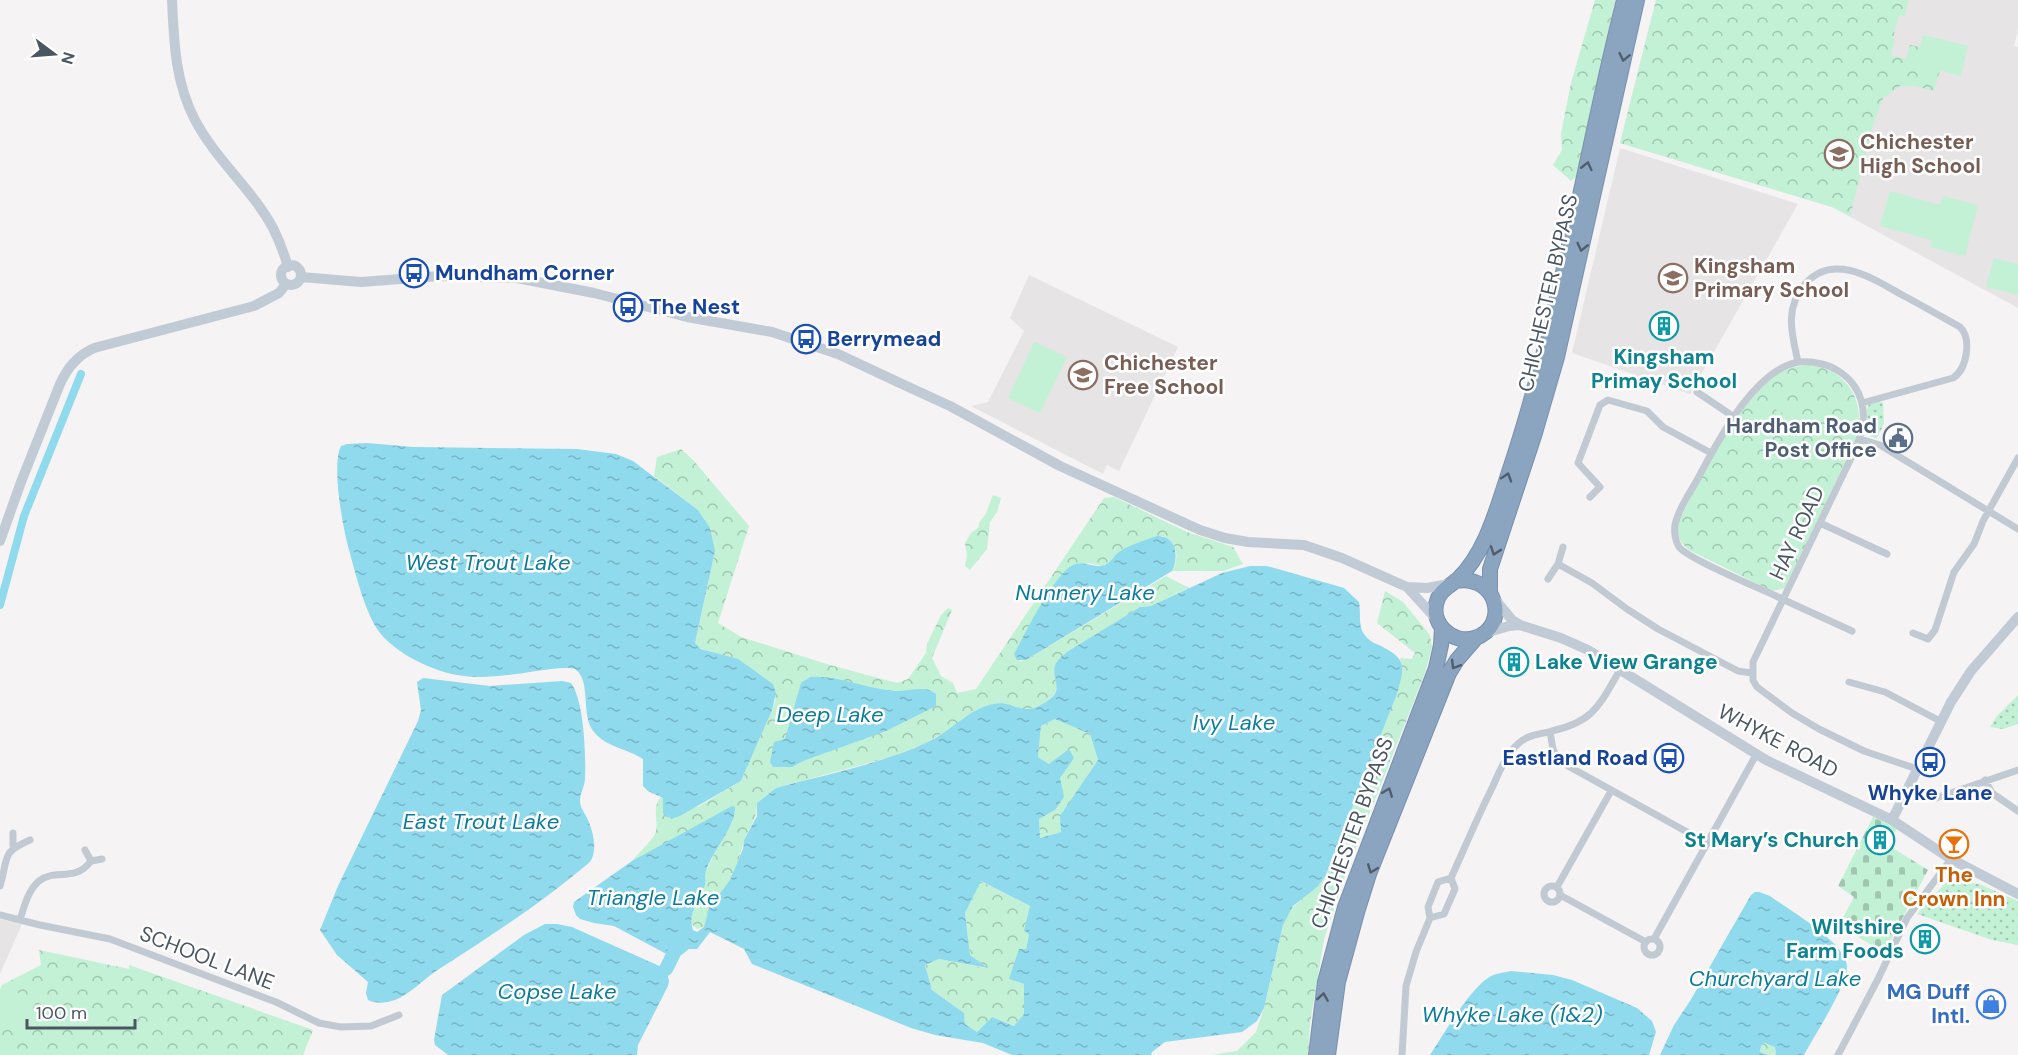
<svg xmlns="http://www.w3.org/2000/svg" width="2018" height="1055" viewBox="0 0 2018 1055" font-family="'DM Sans',sans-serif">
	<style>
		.education { fill: #e6e4e5 }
		.grass { fill: url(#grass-dots) }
		.forest { fill: url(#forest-crowns) }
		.cemetery { fill: url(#cemetery-stones) }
		.pitch { fill: #c3f1d5 }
		.water { fill: url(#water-ripples); fill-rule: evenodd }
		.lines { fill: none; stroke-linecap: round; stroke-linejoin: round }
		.canal { stroke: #90daee; stroke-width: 8 }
		.river { stroke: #90daee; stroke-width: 14 }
		.highway-casing { stroke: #7690ad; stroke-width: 16 }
		.street { stroke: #c1cad2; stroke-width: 7 }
		.secondary { stroke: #c1cbd6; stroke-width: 10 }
		.highway { stroke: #8ba5c1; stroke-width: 14 }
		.oneway { stroke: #505e6b }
		.labels { text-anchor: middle; stroke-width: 5; stroke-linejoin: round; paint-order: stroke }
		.education-label { font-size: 21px; font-weight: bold; fill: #785e54; stroke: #fff; text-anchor: start }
		.transit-label { font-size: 21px; font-weight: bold; fill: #164399; stroke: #fff; text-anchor: start }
		.street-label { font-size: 21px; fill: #4a5661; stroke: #fff }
		.culture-label { font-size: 21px; font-weight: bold; fill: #0d838f; stroke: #fff; text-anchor: end }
		.service-label { font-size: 21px; font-weight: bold; fill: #4e5e75; stroke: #fff; text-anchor: end }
		.food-label { font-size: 21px; font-weight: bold; fill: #c56008; stroke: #fff }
		.shop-label { font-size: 21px; font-weight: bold; fill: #366cbe; stroke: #fff; text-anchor: end }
		.water-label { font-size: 22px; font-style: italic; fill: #0c7c9b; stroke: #fff }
	</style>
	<defs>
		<pattern id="grass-dots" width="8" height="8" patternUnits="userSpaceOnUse" patternTransform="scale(1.5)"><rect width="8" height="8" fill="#c3f1d5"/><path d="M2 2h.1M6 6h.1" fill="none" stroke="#a0c6b0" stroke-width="1.8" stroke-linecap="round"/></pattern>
		<pattern id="forest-crowns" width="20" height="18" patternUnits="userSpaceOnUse" patternTransform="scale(1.5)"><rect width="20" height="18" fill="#c3f1d5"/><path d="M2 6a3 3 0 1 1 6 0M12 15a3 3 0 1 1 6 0" fill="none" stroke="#a0c6b0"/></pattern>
		<pattern id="cemetery-stones" width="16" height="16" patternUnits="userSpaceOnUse" patternTransform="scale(1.5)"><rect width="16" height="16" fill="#c3f1d5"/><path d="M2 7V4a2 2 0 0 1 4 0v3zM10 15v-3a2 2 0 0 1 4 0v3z" fill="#a0c6b0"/></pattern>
		<pattern id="water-ripples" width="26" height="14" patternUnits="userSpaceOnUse" patternTransform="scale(1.5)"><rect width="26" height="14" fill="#90daee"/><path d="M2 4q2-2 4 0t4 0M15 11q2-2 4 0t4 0" fill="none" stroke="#78b4c4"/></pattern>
	</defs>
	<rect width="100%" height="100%" fill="#f5f3f3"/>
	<path class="education" d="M1656,0h362v30l-4,16 4,1v261l-186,-101 -212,-64z
		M1620,148l178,56 -108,190 -118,-41z
		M1029,275l149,72 -59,124 -12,-6 -4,9 -132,-68 17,-4 36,-71 -14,-13z
		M0,919l22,5 -22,50z"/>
	<path class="grass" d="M1879,401l4,2 1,21 -7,14c-13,-1 -11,-8 -10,-19 0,-6 -1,-9 2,-15z
		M2018,695v29l-15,5 -13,-2 7,-11z
		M1948,880l31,4 39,17v44l-26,-5 -75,-26z"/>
	<path class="forest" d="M1595,0h20l-39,177 -5,4 -18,-16 9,-15 -1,-17 10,-50z
		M1656,0h252l-3,16 -6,-1 -6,23 2,1 -4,16 15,4 4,-14 10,2 -4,17 24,6 -6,21 -19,-5h-15l-17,12 -10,28 -23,90 -18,-9 -212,-64z
		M1805,365c41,2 61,34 52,72l-72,151 -13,3 -83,-41c-6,-5 -11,-11 -12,-19 0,-10 8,-21 12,-30 19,-38 52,-100 86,-125 9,-7 20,-9 30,-11z
		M681,449l13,12 55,65 -31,97 23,14 89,28 67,18 11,-4 18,-26 1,-9 14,-29 7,-7 4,2 -20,48 9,18 12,7 4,10 19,-4 128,-191 10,-1 73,35 46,15 10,17 -20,7h-51c8,-14 5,-27 -9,-35l-13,3 -30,13 -12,11 -5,3 -15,-3 -41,33 -33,58 6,7 6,-1 140,-84 23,12 -38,18 -11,1 -82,53c-5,9 -1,14 -1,24 0,16 -20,25 -33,26l-83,24 -10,7 -37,15 -118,32 -19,15c0,16 -6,21 -12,35 -5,14 -7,30 -16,44 -11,16 -22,23 -24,44l-8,3 -6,-6 2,-13 12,-26v-11l17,-35 11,-17 -101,40c7,-9 18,-18 23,-27 5,-12 -5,-27 7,-38l2,4 -1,9 35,-2 43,-26 35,-82 -64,-47 -15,-5 -2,-4 20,-92 -17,-41 -44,-34 3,-19z
		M993,495l8,3 -4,14 -7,10 -3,27 -17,21 -5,-4 2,-11 -2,-12 6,-10 7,-5c1,-7 3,-8 7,-13 3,-5 5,-14 8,-20z
		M1385,591l18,11 27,33 2,12 -7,26 -79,200 -22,66 -14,85 -2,31h-97l26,-4 19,-19 8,-24 19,-83 5,-13 37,-35 72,-183c3,-12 7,-24 3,-36l12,1 3,-6 -38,-30z
		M1055,719l35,15 8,26 -37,56v16l-21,6 -1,-19 16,-9 -6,-46 -11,-7 3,-31z
		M980,881l50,25 -6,24 5,5 -3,15 -16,29 14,5 1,30 -11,12 -22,-9 -15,15 -12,-8 -1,-11 -32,-23 -7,-25 14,-6 47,9 -16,-13 -5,-42z
		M39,950l90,19v-4l184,65 -10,25h-303v-66l2,-4 39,-20z
		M1765,1043l10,3 1,8 -7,1 -9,-3 1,-6z"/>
	<path class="cemetery" d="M1873,817l24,11 -9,17 40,25 -44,83 -45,-28 15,-28 -16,-11z"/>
	<path class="pitch" d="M1923,35l45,11 -7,30 -46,-12z
		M1890,191l50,14 3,-9 35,9 -13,51 -35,-9 1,-7 -51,-14z
		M1994,258l24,6v31l-32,-8z
		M1034,342l33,15 -27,56 -32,-15z
		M1781,397l23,13 -7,11 -22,-12z
		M4,986l32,16 -16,30 -20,-10v-29z"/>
	<path class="water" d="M367,443l46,4 164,2 39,5 17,7 65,49 12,18 5,23 -20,92 6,6 37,10 35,25 3,9 -4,17 -31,71 -61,35 -6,2 -8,-1 -3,-4v-15l-15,-7 -5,-5v-27c-15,-10 -37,-12 -49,-27 -14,-17 -2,-51 -19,-63 -15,-4 -50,5 -68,6 -16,2 -34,3 -50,0 -28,-5 -69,-25 -83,-51 -12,-23 -18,-49 -25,-74 -6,-22 -18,-84 -8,-104l6,-2z
		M1157,536c20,0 22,21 15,35l-146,89h-9l-3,-6c11,-20 40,-80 59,-89 12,-5 22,4 32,0 6,-3 9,-9 14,-13 10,-7 26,-12 38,-16z
		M1250,566h17l77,22 15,14c2,10 -1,24 5,32 4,6 9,9 15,11 28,14 26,20 18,49l-72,183 -8,10 -24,19 -10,19 -19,83 -7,13 -15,11 -77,10 -13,10 -1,3h-139l-29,-12 -48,-8 -24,-7 -159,-64 -8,-15 -34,-17 -13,17h-14l-7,8h-4l-58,-31 -20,-3 -14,-4 -4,-4 -3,-8 1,-5 58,-41 100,-55 3,1c1,19 -23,44 -29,64 -2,5 0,10 -1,14 -5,16 -18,27 -12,45l4,2 7,-5 5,-19 21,-28 13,-31 1,-9 13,-24v-13l19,-15c51,-14 106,-24 154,-47 21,-10 39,-32 63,-37 22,-5 27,15 53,-2 20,-13 5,-22 9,-36 2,-7 8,-10 12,-14l73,-45 11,-1 71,-33zM1055,719l35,15 8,26 -38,56 1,16 -21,6 -1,-19 16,-9 9,-13 -4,-19 14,-20 -5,-9 -20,15 -11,-7 3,-31zM981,881l49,25 -6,24 5,5 -3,14h-7l-10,30 15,5v30l-10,12 -22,-9 -15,15 -12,-8 -1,-11 -32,-23 -7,-25 14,-6 49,9 -18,-13 -5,-42z
		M810,677c29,-2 56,12 85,14 13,1 30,-7 41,3v12l-50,25 -83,30 -11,6h-19l-3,-5 4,-20 11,-3 16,-56z
		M423,678l67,8 72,-5 9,2c13,17 15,72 14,95 0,8 -5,15 -5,23 0,6 4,11 7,17 6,12 11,32 3,44 -48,41 -101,75 -154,109 -13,9 -26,23 -41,29 -9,3 -19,4 -27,0l-2,-7 2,-11 -31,-27 -17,-25 18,-44 80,-165 3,-11 -4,-28z
		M1755,892h4l11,4c19,14 77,47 77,71 0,19 -33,69 -43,88h-30l2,-1 -1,-7 -10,-4 -4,3 -1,6 9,3h-109l14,-30 16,-24 61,-106z
		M545,924h12l15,3 94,42 3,12 -1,5 -30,59 -1,10h-189l-13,-10 -1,-5 8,-45 82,-60z
		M1511,971l42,4 19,5 65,28 15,13 4,11 -7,23h-219c14,-21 38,-64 58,-77 7,-5 15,-5 23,-7z"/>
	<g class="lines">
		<path class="canal" d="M0,605l24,-89 57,-142"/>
		<path class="river" d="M666,969l9,-18 9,-7"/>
		<g class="highway-casing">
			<path id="highway" d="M1455,581c43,-8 55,46 20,57 -24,7 -47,-16 -37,-40 4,-9 12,-12 19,-18 30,-28 41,-76 54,-114 50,-152 74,-311 113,-466
				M1490,592v-23l44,-133 23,-79 80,-357
				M1316,1055l9,-73 20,-75 91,-239 5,-23 1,-17
				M1328,1055l10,-73 20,-73 11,-35 80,-201 8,-13 19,-22"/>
		</g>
		<path class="street" d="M1798,362c-6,-28 -14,-53 7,-78 29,-33 70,-4 99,12 19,10 38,21 56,31 12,12 7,42 -7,51l-91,25
			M1697,392l37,25
			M1860,439l20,6 138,84
			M1590,497l10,-10 -22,-24 22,-58 8,-5 39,11 16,16 48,26
			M1820,523l67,31
			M1563,547l-5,17 34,19 35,26 31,20 80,42 14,2
			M1548,579l10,-15
			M1852,631l-59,-27 -17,-8c-17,-8 -88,-37 -97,-49 -4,-6 -5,-16 -4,-22 3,-16 15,-32 22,-45 20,-37 57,-111 102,-118 8,-1 15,0 23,2 13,3 26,12 33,23 13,20 9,44 -1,65l-101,210v18l4,7 35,26 27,16 45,22 53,18
			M1913,633l15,6 7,-9 19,-58 20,-28 9,-23 35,-63
			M1849,682l36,10 55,29
			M1550,732l3,17 6,12
			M1568,766l139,77
			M1985,780l7,13 26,18
			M1907,791l17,7h12l82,-28
			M13,833v13
			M91,861l11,-2
			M0,886c9,-29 0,-33 30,-46
			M1544 894a8 8 0 1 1 16 0a8 8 0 1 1-16 0Z
			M1557,887l54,-96
			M1560,895l86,47
			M0,915l40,10 70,14 166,63 43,21 22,4 30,-1 28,-11
			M1430,918l-2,-11 10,-25 13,-4
			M20,920c4,-13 8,-30 19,-39 16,-13 36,2 52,-20l-6,-11
			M1654,939l102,-184
			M1644 947a8 8 0 1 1 16 0a8 8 0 1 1-16 0Z
			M1402,1055l4,-69 10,-34 14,-34 14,-4 11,-25 -4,-11c14,-31 27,-62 42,-92 6,-14 14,-33 26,-43 10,-9 20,-8 33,-12 43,-10 47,-26 68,-61
			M1838,1055l40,-76 29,-61 44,-59"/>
		<path class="secondary" d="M172,0c2,42 3,82 23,120 21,40 57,69 78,108 6,12 11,25 15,39
			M281 275a10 10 0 1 1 20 0a10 10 0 1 1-20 0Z
			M301,277l60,5 79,-6 77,2 77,15 93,24 85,15 66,22 64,30 48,22 110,60 140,64 25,8 23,4 56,3 38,13 65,29 20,1 22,-4
			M0,541l21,-59 39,-98c8,-17 17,-28 34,-36l160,-42 25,-13 7,-9
			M1407,587l30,33
			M1493,597l19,23 8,5 41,13 27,12 178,110 126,60 59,39 67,35
			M1485,633l24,-7 10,-1
			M1892,820l59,-118 20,-31 47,-54"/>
		<use href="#highway" class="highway"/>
	</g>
	<defs><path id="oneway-chevron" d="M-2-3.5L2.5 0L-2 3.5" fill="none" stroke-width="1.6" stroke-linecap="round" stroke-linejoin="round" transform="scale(1.5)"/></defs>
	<g class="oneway">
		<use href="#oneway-chevron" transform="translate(1624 57) rotate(102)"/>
		<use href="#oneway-chevron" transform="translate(1587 166) rotate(-77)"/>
		<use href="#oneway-chevron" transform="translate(1582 247) rotate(103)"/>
		<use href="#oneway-chevron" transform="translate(1507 477) rotate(-72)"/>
		<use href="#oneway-chevron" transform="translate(1495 551) rotate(109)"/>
		<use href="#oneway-chevron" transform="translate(1455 665) rotate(122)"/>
		<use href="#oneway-chevron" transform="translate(1388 792) rotate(-69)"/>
		<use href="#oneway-chevron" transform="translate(1372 869) rotate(111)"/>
		<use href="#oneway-chevron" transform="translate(1323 997) rotate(-81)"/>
	</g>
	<defs>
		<g id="school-ring" transform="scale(1.5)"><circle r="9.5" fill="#fff" stroke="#8d6e63" stroke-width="1.5"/><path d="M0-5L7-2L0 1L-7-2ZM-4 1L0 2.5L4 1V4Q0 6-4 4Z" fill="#8d6e63"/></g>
		<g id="bus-ring" transform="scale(1.5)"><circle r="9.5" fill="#fff" stroke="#1a4fb4" stroke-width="1.5"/><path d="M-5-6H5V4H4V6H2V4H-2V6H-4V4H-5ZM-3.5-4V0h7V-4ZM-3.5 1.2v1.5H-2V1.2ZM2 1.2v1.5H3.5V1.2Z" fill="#1a4fb4"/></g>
		<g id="building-ring" transform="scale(1.5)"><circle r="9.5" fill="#fff" stroke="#0f9aa8" stroke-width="1.5"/><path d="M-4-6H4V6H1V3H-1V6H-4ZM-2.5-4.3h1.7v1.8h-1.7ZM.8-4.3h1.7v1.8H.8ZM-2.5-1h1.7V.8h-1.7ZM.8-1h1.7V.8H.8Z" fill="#0f9aa8"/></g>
		<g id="civic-ring" transform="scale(1.5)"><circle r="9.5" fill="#fff" stroke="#5c6f8a" stroke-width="1.5"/><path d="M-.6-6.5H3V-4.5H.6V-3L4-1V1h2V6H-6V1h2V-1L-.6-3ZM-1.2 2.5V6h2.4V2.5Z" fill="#5c6f8a"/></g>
		<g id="bar-ring" transform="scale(1.5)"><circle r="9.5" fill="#fff" stroke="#e8710a" stroke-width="1.5"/><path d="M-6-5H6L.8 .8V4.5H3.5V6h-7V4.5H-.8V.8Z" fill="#e8710a"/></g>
		<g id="shop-ring" transform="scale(1.5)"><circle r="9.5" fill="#fff" stroke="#3f7fe0" stroke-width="1.5"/><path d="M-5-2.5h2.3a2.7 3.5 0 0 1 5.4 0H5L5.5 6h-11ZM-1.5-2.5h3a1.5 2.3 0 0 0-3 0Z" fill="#3f7fe0"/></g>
	</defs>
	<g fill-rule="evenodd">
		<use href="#school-ring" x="1839" y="154"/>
		<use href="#bus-ring" x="414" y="273"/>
		<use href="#school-ring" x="1673" y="278"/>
		<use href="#bus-ring" x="628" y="307"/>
		<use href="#building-ring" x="1664" y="326"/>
		<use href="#bus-ring" x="806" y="339"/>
		<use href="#school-ring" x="1083" y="375"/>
		<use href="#civic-ring" x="1898" y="438"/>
		<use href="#building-ring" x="1514" y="662"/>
		<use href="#bus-ring" x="1669" y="758"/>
		<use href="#bus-ring" x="1930" y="762"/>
		<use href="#building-ring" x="1880" y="840"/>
		<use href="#bar-ring" x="1954" y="844"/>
		<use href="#building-ring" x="1925" y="939"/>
		<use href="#shop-ring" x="1991" y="1004"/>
	</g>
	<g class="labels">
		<g class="education-label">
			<text x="1860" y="149">Chichester<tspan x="1860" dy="24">High School</tspan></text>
			<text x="1694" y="273">Kingsham<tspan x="1694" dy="24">Primary School</tspan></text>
			<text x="1104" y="370">Chichester<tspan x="1104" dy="24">Free School</tspan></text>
		</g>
		<g class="transit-label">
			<text x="435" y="280">Mundham Corner</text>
			<text x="649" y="314">The Nest</text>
			<text x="827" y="346">Berrymead</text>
			<text x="1648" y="765" text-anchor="end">Eastland Road</text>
			<text x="1930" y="800" text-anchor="middle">Whyke Lane</text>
		</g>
		<g class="street-label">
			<text transform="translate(1548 293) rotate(-77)" y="7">CHICHESTER BYPASS</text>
			<text transform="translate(1797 533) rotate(-65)" y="7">HAY ROAD</text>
			<text transform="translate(1778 741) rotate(28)" y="7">WHYKE ROAD</text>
			<text transform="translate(1352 833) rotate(-70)" y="7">CHICHESTER BYPASS</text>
			<text transform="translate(207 958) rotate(21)" y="7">SCHOOL LANE</text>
		</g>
		<g class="culture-label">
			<text x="1664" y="364" text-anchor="middle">Kingsham<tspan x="1664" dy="24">Primay School</tspan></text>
			<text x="1535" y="669" text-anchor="start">Lake View Grange</text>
			<text x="1859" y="847">St Mary’s Church</text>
			<text x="1904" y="934">Wiltshire<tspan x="1904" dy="24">Farm Foods</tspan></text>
		</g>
		<g class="service-label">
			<text x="1877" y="433">Hardham Road<tspan x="1877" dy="24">Post Office</tspan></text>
		</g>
		<g class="food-label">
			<text x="1954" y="882">The<tspan x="1954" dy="24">Crown Inn</tspan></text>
		</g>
		<g class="shop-label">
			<text x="1970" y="999">MG Duff<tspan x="1970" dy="24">Intl.</tspan></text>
		</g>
		<g class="water-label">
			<text x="488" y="570">West Trout Lake</text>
			<text x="1085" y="600">Nunnery Lake</text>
			<text x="830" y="722">Deep Lake</text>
			<text x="1234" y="730">Ivy Lake</text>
			<text x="481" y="829">East Trout Lake</text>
			<text x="653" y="905">Triangle Lake</text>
			<text x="1775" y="986">Churchyard Lake</text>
			<text x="557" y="999">Copse Lake</text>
			<text x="1512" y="1022">Whyke Lake (1&amp;2)</text>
		</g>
	</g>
	<g transform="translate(54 54) rotate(106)" stroke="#ffffff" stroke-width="4.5" paint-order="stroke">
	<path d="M0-4.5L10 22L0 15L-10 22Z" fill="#4a5661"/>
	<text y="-9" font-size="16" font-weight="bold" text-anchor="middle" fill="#4a5661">N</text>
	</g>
	<path d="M27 1019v9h108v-9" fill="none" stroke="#4a5661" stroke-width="3"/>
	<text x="36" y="1019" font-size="18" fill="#4a5661" stroke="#ffffff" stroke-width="4.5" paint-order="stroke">100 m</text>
</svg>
